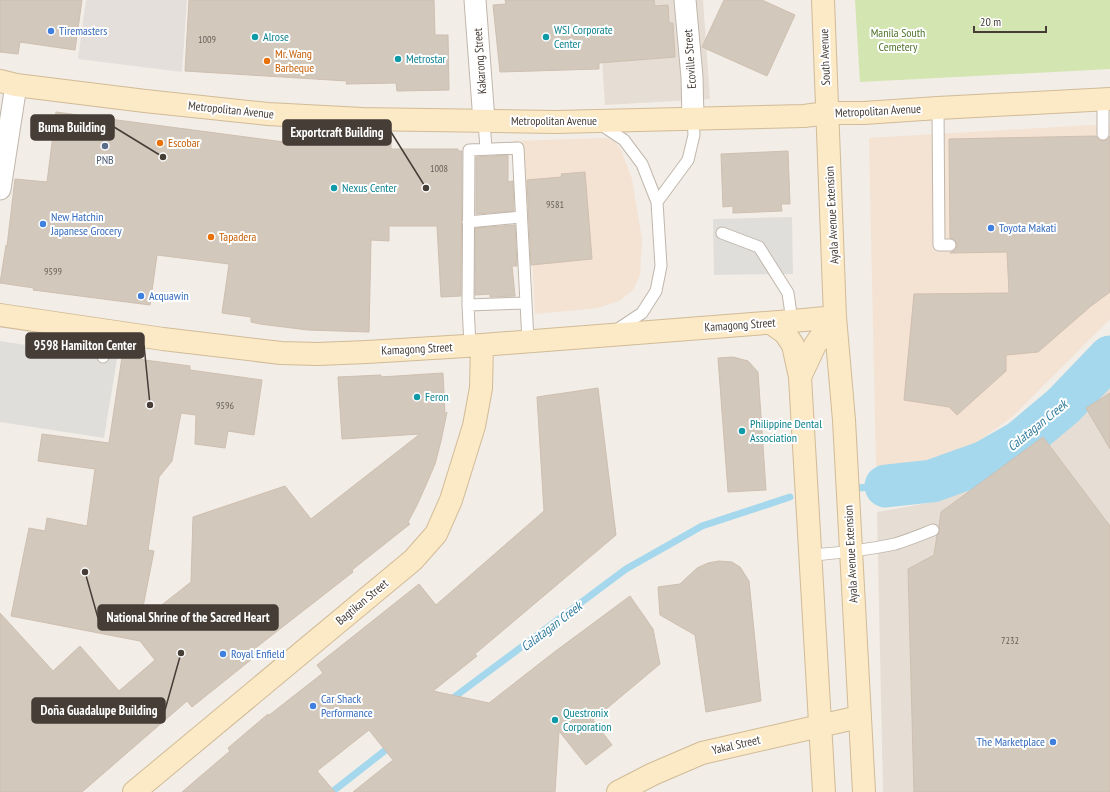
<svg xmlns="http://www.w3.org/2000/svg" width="1110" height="792" viewBox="0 0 1110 792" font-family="'PT Sans Narrow',sans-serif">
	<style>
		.residential { fill: #e6ded4 }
		.commercial { fill: #f4e2d2 }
		.industrial { fill: #e5dfdb }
		.green { fill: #d3e5b0 }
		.parking { fill: #e0dedb }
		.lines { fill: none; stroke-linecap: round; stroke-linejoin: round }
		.stream { stroke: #a5d8ed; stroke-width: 7 }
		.river { stroke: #a5d8ed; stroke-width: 43 }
		.building { fill: #d3c8bc; stroke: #cebfb0 }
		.lane-casing { stroke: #c0b7ac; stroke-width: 13 }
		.street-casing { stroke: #c0b7ac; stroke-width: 23 }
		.secondary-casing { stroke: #d1bb98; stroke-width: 24 }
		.lane { stroke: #fff; stroke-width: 11 }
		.street { stroke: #fff; stroke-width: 21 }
		.secondary { stroke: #fce9c6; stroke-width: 22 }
		.shop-dot { fill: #3f7fe0; stroke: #fff; stroke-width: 1.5 }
		.culture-dot { fill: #0f9aa8; stroke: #fff; stroke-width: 1.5 }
		.food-dot { fill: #e8710a; stroke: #fff; stroke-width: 1.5 }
		.service-dot { fill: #5c6f8a; stroke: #fff; stroke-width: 1.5 }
		.labels { text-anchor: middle; stroke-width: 4; stroke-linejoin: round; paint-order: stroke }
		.number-label { font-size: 10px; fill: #686058 }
		.culture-label { font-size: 12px; fill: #0d838f; stroke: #fff; text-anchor: start }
		.shop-label { font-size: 12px; fill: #366cbe; stroke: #fff; text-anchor: start }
		.park-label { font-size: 12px; fill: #4f742b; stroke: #fff }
		.food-label { font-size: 12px; fill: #c56008; stroke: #fff; text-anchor: start }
		.street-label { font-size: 12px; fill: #453d36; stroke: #fff }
		.service-label { font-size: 12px; fill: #4e5e75; stroke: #fff }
		.water-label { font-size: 13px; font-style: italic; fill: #307b9c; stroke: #fff }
		.leader { fill: none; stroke: #453d36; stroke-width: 1.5 }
		.callout-dot { fill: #453d36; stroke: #fff; stroke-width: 1.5 }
		.callout { fill: #453d36; stroke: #453d36; stroke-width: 1.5 }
		.callout-label { font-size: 13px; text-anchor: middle; font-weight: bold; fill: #fff }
	</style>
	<rect width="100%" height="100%" fill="#f2ede6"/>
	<path class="residential" d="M598,0h105l7,99 -105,6z
		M1110,369v423h-227l-6,-280 57,-10 54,-27 40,-27z"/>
	<path class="commercial" d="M1110,124v195l-98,98 -36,26 -49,22 -51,1 -7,-328z
		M607,138l7,3 7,9 11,29 10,61 -2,35 -7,15 -14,11 -22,7 -62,6 -4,-79 -11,2 -7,-96z"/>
	<path class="industrial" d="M86,0h101l-5,72 -104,-13z"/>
	<path class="green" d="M855,0h255v69l-250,13z"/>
	<path class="parking" d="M792,217l1,57 -79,1 -1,-56z
		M0,341l117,18 -13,79 -104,-16z"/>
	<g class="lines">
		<path class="stream" d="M857,488l29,-2
			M449,701l177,-132 76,-43 88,-29
			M332,792l60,-47"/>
		<path class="river" d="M886,486l46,-5 53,-19 35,-20 43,-36 47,-49"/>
	</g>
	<path class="building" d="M0,0h82l-7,50 -55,-8 -2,12 -18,-2z
		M189,0h245l1,35h13l1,55 -52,1 -1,-8 -50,1 1,-3 -162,-10z
		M505,0h149l1,6 13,-1 1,18h4l2,34 -76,6v6l-99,3 -7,-67 13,-1z
		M724,0h38l33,15 -28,61 -65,-29z
		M56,112l228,30v-5l54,2 53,3v7h67v2h4l-1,145 -20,1 -4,-71h-48v15l-18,-1 -2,92 -61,-2 -48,-6 -9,-2v-5l-29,-4 7,-49 -72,-9 -7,50 -117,-15 1,-2 -34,-5 6,-38 1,1 8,-67 32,3z
		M1096,136l3,4 4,1 4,-1 3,-4v156l-19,14 -53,46 -32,3v16l-49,44 -8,-8 -45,-7 10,-106 95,-1 -2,-41 -57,1 6,-4 1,-4 -3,-6 -4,-1 -1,-99z
		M788,151l2,53h-9l1,7 -49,2v-7l-10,1 -2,-53z
		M508,155v27l5,-1 1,30 -38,3v-57z
		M585,172l7,87 -61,6 -4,-85 35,-3 -1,-3z
		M515,225l2,41h-5l3,30 -25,1v-3l-15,1v-67z
		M122,357l68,9v4l72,10 -8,55 -26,-4 -3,17 -30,-4 1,-29 -15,-2 -9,48 -13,16 -11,73 6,1 -14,71 51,-40 2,-65 92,-31 26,33 109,-85 -78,5 -4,-62 43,-2v2l62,-4 2,41 2,-2 -6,29 -6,23 -9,21 -9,20 -9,17 2,2 -58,46 1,2 -100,78 4,5 -65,52 -5,-6 -105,91h-82v-179l53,58 27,-25 39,45 36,-31 -15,-19 -129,-25 18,-88 16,3 2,-13 40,8 8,-57 -57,-8 4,-27 67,9z
		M733,357l15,4 10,11 8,118 -38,2 -10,-134z
		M598,388l18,147 -141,119 2,2 -44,35 56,12 64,-50 77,-57 23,33 7,35 -67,56 19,25 -26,20 -27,-34 -4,61h-202l40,-32 -24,-30 -52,41 18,21h-153l48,-41 -2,-3 40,-34v2l55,-43 -6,-8 102,-81 17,21 108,-94 -7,-114z
		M1110,393v56l-24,-41z
		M1043,437l67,89v266h-196l-6,-223 26,-14 3,-20 3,-4 -1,-5 2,-14z
		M719,561l13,1 8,5 9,14 12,120 -55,11 -11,-77 -35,-20 -2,-28 22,-3 17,-16 11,-5z"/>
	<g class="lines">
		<g class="lane-casing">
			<path id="lane" d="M1103,100v34
				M938,108l1,137h11
				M484,121l2,28
				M600,124l24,16 18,24 15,38 4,64 -5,25 -14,22 -27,18
				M657,202l31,-42 6,-25 -1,-17
				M468,222l53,-5
				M722,233l37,14 29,46 4,28
				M526,303l2,38
				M468,305l58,-2 -8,-155 -49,2 -1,155 2,41
				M103,357l4,-25
				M811,555c28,-2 56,-5 84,-11 13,-4 25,-9 38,-14"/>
		</g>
		<g class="street-casing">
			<path id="street" d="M475,0l9,121
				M685,0l7,77 1,41
				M0,189l16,-104"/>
		</g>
		<g class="secondary-casing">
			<path id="secondary" d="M823,0l12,317 9,103 20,372
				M0,81l16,4 129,16 123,13 94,5 194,3 248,-6 23,-3h37l74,-5 172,-9
				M0,315l163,24 118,14 37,1 49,-2 115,-7 322,-25 31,-3
				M771,323l14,10 8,12 7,32 24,415
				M800,377l15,-32 20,-28
				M134,792l279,-232 23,-26 15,-34 23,-74 7,-38 1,-43
				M618,792l35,-18 49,-21 157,-36"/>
		</g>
		<use href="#lane" class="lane"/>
		<use href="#street" class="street"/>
		<use href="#secondary" class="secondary"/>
	</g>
	<g class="shop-dot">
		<circle cx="51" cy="31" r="4"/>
		<circle cx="43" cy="224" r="4"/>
		<circle cx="991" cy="228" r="4"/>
		<circle cx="141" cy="296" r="4"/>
		<circle cx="223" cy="654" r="4"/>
		<circle cx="313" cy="706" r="4"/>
		<circle cx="1053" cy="742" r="4"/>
	</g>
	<g class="culture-dot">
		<circle cx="255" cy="37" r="4"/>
		<circle cx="546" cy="37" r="4"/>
		<circle cx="398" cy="59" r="4"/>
		<circle cx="334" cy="188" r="4"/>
		<circle cx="417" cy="397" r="4"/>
		<circle cx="742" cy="431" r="4"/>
		<circle cx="555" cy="720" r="4"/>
	</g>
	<g class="food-dot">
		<circle cx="267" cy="61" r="4"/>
		<circle cx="160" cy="143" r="4"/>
		<circle cx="211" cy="237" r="4"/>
	</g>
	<circle class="service-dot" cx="105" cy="146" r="4"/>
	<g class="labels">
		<g class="number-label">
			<text x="207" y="43">1009</text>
			<text x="439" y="172">1008</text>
			<text x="555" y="208">9581</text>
			<text x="53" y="275">9599</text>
			<text x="225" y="409">9596</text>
			<text x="1010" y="644">7232</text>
		</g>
		<g class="culture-label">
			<text x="554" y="34">WSI Corporate<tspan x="554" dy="14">Center</tspan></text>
			<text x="263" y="41">Alrose</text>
			<text x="406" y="63">Metrostar</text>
			<text x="342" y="192">Nexus Center</text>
			<text x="425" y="401">Feron</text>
			<text x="750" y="428">Philippine Dental<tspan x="750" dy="14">Association</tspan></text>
			<text x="563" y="717">Questronix<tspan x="563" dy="14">Corporation</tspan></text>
		</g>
		<g class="shop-label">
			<text x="59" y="35">Tiremasters</text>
			<text x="51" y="221">New Hatchin<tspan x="51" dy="14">Japanese Grocery</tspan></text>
			<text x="999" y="232">Toyota Makati</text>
			<text x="149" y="300">Acquawin</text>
			<text x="231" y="658">Royal Enfield</text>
			<text x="321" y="703">Car Shack<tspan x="321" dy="14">Performance</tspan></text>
			<text x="1045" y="746" text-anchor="end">The Marketplace</text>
		</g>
		<g class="park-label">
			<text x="898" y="37">Manila South<tspan x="898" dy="14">Cemetery</tspan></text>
		</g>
		<g class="food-label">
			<text x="275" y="58">Mr. Wang<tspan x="275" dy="14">Barbeque</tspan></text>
			<text x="168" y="147">Escobar</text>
			<text x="219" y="241">Tapadera</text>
		</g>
		<g class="street-label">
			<text transform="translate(825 57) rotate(-92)" y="4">South Avenue</text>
			<text transform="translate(690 59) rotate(-94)" y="4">Ecoville Street</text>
			<text transform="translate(480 61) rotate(-94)" y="4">Kakarong Street</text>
			<text transform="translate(231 110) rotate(6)" y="4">Metropolitan Avenue</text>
			<text transform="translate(878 111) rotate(-3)" y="4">Metropolitan Avenue</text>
			<text x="554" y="125">Metropolitan Avenue</text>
			<text transform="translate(832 215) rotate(-93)" y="4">Ayala Avenue Extension</text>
			<text transform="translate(740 325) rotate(-4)" y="4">Kamagong Street</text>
			<text transform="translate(417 349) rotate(-3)" y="4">Kamagong Street</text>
			<text transform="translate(851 554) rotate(-93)" y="4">Ayala Avenue Extension</text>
			<text transform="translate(362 602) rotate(-40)" y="4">Bagtikan Street</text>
			<text transform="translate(736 745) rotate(-13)" y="4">Yakal Street</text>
		</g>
		<g class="service-label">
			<text x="105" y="164">PNB</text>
		</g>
		<g class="water-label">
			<text transform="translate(1037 425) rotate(-39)" y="5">Calatagan Creek</text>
			<text transform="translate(551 626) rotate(-37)" y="5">Calatagan Creek</text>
		</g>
	</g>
	<path class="leader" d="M163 157L114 127M426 188L391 132M150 405L144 345M85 572L98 618M181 653L165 710"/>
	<g class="callout-dot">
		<circle cx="163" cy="157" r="4"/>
		<circle cx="426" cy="188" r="4"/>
		<circle cx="150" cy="405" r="4"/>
		<circle cx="85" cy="572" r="4"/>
		<circle cx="181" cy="653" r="4"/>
	</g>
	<g class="callout">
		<rect x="31" y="115" width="83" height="25" rx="4"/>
		<rect x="283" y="120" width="108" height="25" rx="4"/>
		<rect x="26" y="333" width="118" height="25" rx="4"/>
		<rect x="98" y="605" width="180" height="25" rx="4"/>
		<rect x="32" y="698" width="133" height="25" rx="4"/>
	</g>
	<g class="callout-label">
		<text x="72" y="132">Buma Building</text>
		<text x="337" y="137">Exportcraft Building</text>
		<text x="85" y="350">9598 Hamilton Center</text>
		<text x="188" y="622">National Shrine of the Sacred Heart</text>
		<text x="99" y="715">Doña Guadalupe Building</text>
	</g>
	<path d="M974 26v6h72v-6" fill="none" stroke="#453d36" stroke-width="2"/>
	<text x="980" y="26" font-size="12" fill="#453d36" stroke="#ffffff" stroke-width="3" paint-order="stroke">20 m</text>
</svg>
